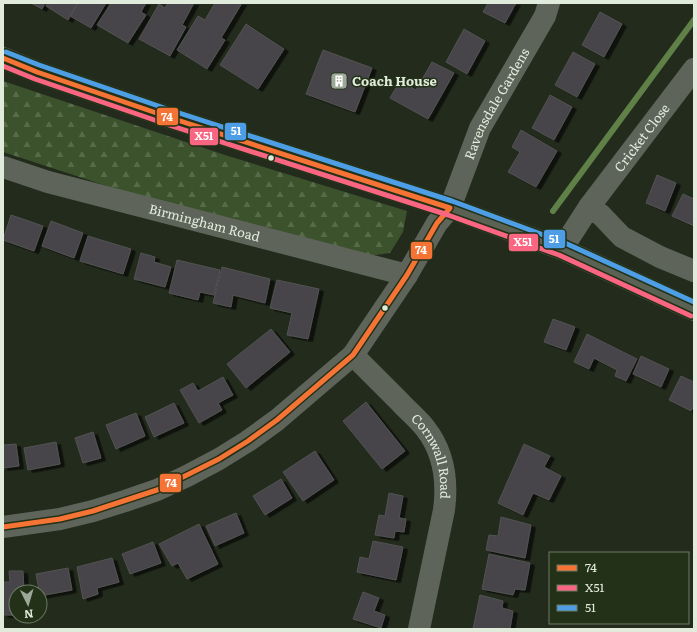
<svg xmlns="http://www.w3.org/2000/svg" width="697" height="632" viewBox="0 0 697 632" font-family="Literata,serif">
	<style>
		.forest { fill: url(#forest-firs) }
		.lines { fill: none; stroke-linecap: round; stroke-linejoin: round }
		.stream { stroke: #5f8147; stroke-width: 6 }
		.building { fill: #464549; stroke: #525352; filter: url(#shadow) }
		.minor { stroke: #5e6459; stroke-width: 22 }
		.trunk { stroke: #5a6254; stroke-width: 22 }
		.bus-1-casing { stroke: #223117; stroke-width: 8 }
		.bus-2-casing { stroke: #223117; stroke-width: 8 }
		.bus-3-casing { stroke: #223117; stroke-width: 8 }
		.bus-1 { stroke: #f57335; stroke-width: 5 }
		.bus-2 { stroke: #fa6682; stroke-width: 5 }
		.bus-3 { stroke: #4d9ee5; stroke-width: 5 }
		.bus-dot { fill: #e1ebdb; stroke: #223117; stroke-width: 1.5 }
		.labels { text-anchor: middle; stroke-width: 3; stroke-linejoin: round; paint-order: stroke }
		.poi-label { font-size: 13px; font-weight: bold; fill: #e1ebdb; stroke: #223117; text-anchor: start }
		.street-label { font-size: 13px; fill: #e1ebdb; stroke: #223117 }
		.line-badge { stroke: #223117; stroke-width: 1.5 }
		.badge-label { font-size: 11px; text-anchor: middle; font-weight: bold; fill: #fff }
	</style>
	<defs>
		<pattern id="forest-firs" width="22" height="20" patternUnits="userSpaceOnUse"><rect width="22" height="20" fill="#3b522c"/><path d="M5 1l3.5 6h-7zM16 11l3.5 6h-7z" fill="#576b4a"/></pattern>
		<filter id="shadow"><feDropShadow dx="4.5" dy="2.5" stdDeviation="0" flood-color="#0009"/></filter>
	</defs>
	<rect width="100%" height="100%" fill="#232b1d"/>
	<path class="forest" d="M3,81l222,74 182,56 -4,21 -13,21 -22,3 -212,-54 -153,-50z"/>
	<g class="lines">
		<path class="stream" d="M553,211l141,-191"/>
	</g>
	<path class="building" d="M31,3h14l-3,6z
		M48,3h30l-10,17 -22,-14z
		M78,3h28l-15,25 -21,-12z
		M111,3h35l-5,9 5,3 -18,28 -31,-18z
		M168,3h26l-12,22 4,2 -16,29 -31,-17 20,-35 6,4z
		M215,3h27l-21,35 4,2 -18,29 -30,-19 21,-34 7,4z
		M488,3h28l-11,20 -22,-11z
		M600,12l22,12 -18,33 -22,-12z
		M246,24l38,25 -26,40 -38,-24z
		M464,29l21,12 -18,33 -21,-12z
		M323,50l49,18 -17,44 -49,-18z
		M573,52l22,12 -18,33 -22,-12z
		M432,62l22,11 -26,46 -38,-21 10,-17 16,9z
		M550,95l22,12 -18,33 -22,-12z
		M521,130l36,21 -21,36 -28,-15 12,-20 -8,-5z
		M657,175l19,8 -11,28 -19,-8z
		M683,194l11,5v27l-22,-10z
		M11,215l32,11 -9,25 -31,-11z
		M51,221l32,12 -9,25 -32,-12z
		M88,236l43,13 -8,25 -43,-13z
		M141,253l14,4 -1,5 17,5 -6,20 -31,-8z
		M177,260l43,10 -6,25 -14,-3 -2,8 -29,-7z
		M222,267l48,12 -5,24 -32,-8 -2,12 -18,-4z
		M277,280l42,9 -11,50 -21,-4 5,-22 -22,-5z
		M553,319l22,8 -9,23 -22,-8z
		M271,329l19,23 -44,36 -19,-24z
		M587,334l50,25 -11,22 -11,-5 2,-6 -23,-12 -5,11 -15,-7z
		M641,356l28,13 -8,18 -28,-13z
		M681,376l13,6v23l-3,6 -22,-11z
		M223,377l10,18 -15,8 4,7 -23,13 -19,-33 13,-7 5,8z
		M366,402l39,49 -23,18 -39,-48z
		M174,403l10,20 -30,14 -9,-20z
		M136,413l9,23 -29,13 -10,-24z
		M93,432l8,26 -18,5 -8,-25z
		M56,442l4,22 -32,6 -4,-22z
		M16,444l3,22 -16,2v-23z
		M524,444l26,12 -6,11 17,9 -12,24 -16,-7 -10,22 -25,-12z
		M315,451l19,29 -31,21 -20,-29z
		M281,479l11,19 -27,17 -12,-19z
		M389,493l14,3 -4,22 7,1 -2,13 -9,-1 -1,7 -19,-3 4,-20 6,1z
		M236,513l8,20 -29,13 -9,-20z
		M501,517l30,8 -6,33 -39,-8 3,-15 9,1z
		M199,524l19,40 -31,15 -9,-16 -6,3 -13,-22z
		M373,541l30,6 -7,33 -39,-8 3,-15 9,2z
		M153,542l8,21 -31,11 -8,-20z
		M489,554l41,9 -5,27 -10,-1 -2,6 -31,-6z
		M112,558l7,24 -22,6 1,6 -15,5 -6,-32z
		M68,568l4,22 -32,6 -4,-22z
		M9,571h14l1,21h-8v23h-13v-33h7z
		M363,592l16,6 -5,13 11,4 -4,13 -28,-9z
		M480,595l23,6 -1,7 11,3 -3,18 -13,-1v1h-24z"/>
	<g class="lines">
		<g class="minor">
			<path id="s1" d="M3,167l45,15 359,93"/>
			<path d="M589,207l12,8 21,22 38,20 34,14"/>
			<path id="s2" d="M562,249l27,-42 105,-138"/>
			<path id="s3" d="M353,355c15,15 31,31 46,46 8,9 18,17 26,27 19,24 23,52 19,82l-25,119"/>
			<path id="s4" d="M3,527l57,-8 33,-8 32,-10 32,-11 30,-14 32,-17 29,-18 29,-21 76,-65 54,-80 30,-52 13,-15 30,-80 65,-112 4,-13"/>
		</g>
		<path class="trunk" d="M3,58l34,14 134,46 279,90 112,41 132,61"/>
		<g class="bus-1-casing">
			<path id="bus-1" d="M3,58l34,14 134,46 279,90 -13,15 -30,52 -54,80 -76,65 -29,21 -29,18 -62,31 -64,21 -33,8 -57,8"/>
		</g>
		<g class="bus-2-casing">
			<path id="bus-2" d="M3,66l32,13 134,46 279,90 111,40 132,61"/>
		</g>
		<g class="bus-3-casing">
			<path id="bus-3" d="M6,52l33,13 134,46 279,90 113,42 129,59"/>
		</g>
		<use href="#bus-1" class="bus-1"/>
		<use href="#bus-2" class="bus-2"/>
		<use href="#bus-3" class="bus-3"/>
	</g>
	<defs>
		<g id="building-square" transform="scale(0.9)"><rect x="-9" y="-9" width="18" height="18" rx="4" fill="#9ea898" stroke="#223117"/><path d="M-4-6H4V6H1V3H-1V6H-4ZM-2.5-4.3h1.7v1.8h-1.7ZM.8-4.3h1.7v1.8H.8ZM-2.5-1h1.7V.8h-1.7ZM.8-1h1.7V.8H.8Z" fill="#fff"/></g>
	</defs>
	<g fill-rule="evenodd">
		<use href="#building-square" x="339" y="81"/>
	</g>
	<g class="bus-dot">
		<circle cx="271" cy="158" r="3.5"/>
		<circle cx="385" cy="308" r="3.5"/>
	</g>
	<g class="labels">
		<g class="poi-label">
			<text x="352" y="86">Coach House</text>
		</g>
		<g class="street-label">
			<text dy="5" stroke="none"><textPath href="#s4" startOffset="689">Ravensdale Gardens</textPath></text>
			<text dy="5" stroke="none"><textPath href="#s2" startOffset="137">Cricket Close</textPath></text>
			<text dy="5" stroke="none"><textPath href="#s1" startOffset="209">Birmingham Road</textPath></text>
			<text dy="5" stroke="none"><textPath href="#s3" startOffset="132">Cornwall Road</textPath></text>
		</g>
	</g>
	<g class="line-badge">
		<rect x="156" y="107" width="23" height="19" rx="4" fill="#f57335"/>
		<rect x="224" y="122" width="23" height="19" rx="4" fill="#4d9ee5"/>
		<rect x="189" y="127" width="30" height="19" rx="4" fill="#fa6682"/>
		<rect x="543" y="229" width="23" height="20" rx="4" fill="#4d9ee5"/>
		<rect x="508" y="233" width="31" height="19" rx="4" fill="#fa6682"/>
		<rect x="410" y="241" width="23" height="19" rx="4" fill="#f57335"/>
		<rect x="159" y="473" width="23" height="20" rx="4" fill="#f57335"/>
	</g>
	<g class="badge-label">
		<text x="167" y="121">74</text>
		<text x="236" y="135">51</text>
		<text x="204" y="140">X51</text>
		<text x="554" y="243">51</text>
		<text x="523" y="246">X51</text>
		<text x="421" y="254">74</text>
		<text x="171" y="487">74</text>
	</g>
	<rect width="697" height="632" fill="none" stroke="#e1ebdb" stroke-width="8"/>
	<rect x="549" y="552" width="140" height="72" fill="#223117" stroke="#6e7b65"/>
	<rect x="557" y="565" width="20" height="6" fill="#f57335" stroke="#6e7b65"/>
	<text x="585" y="572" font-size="12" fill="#e1ebdb">74</text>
	<rect x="557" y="585" width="20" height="6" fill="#fa6682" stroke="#6e7b65"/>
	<text x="585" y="592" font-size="12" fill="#e1ebdb">X51</text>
	<rect x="557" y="605" width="20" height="6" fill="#4d9ee5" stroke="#6e7b65"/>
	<text x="585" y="612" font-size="12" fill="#e1ebdb">51</text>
	<g transform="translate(28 604) rotate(175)"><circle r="19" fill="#223117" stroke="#6e7b65"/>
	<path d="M0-3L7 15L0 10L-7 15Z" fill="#9ea898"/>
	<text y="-6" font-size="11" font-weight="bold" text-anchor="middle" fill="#e1ebdb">N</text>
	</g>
</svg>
